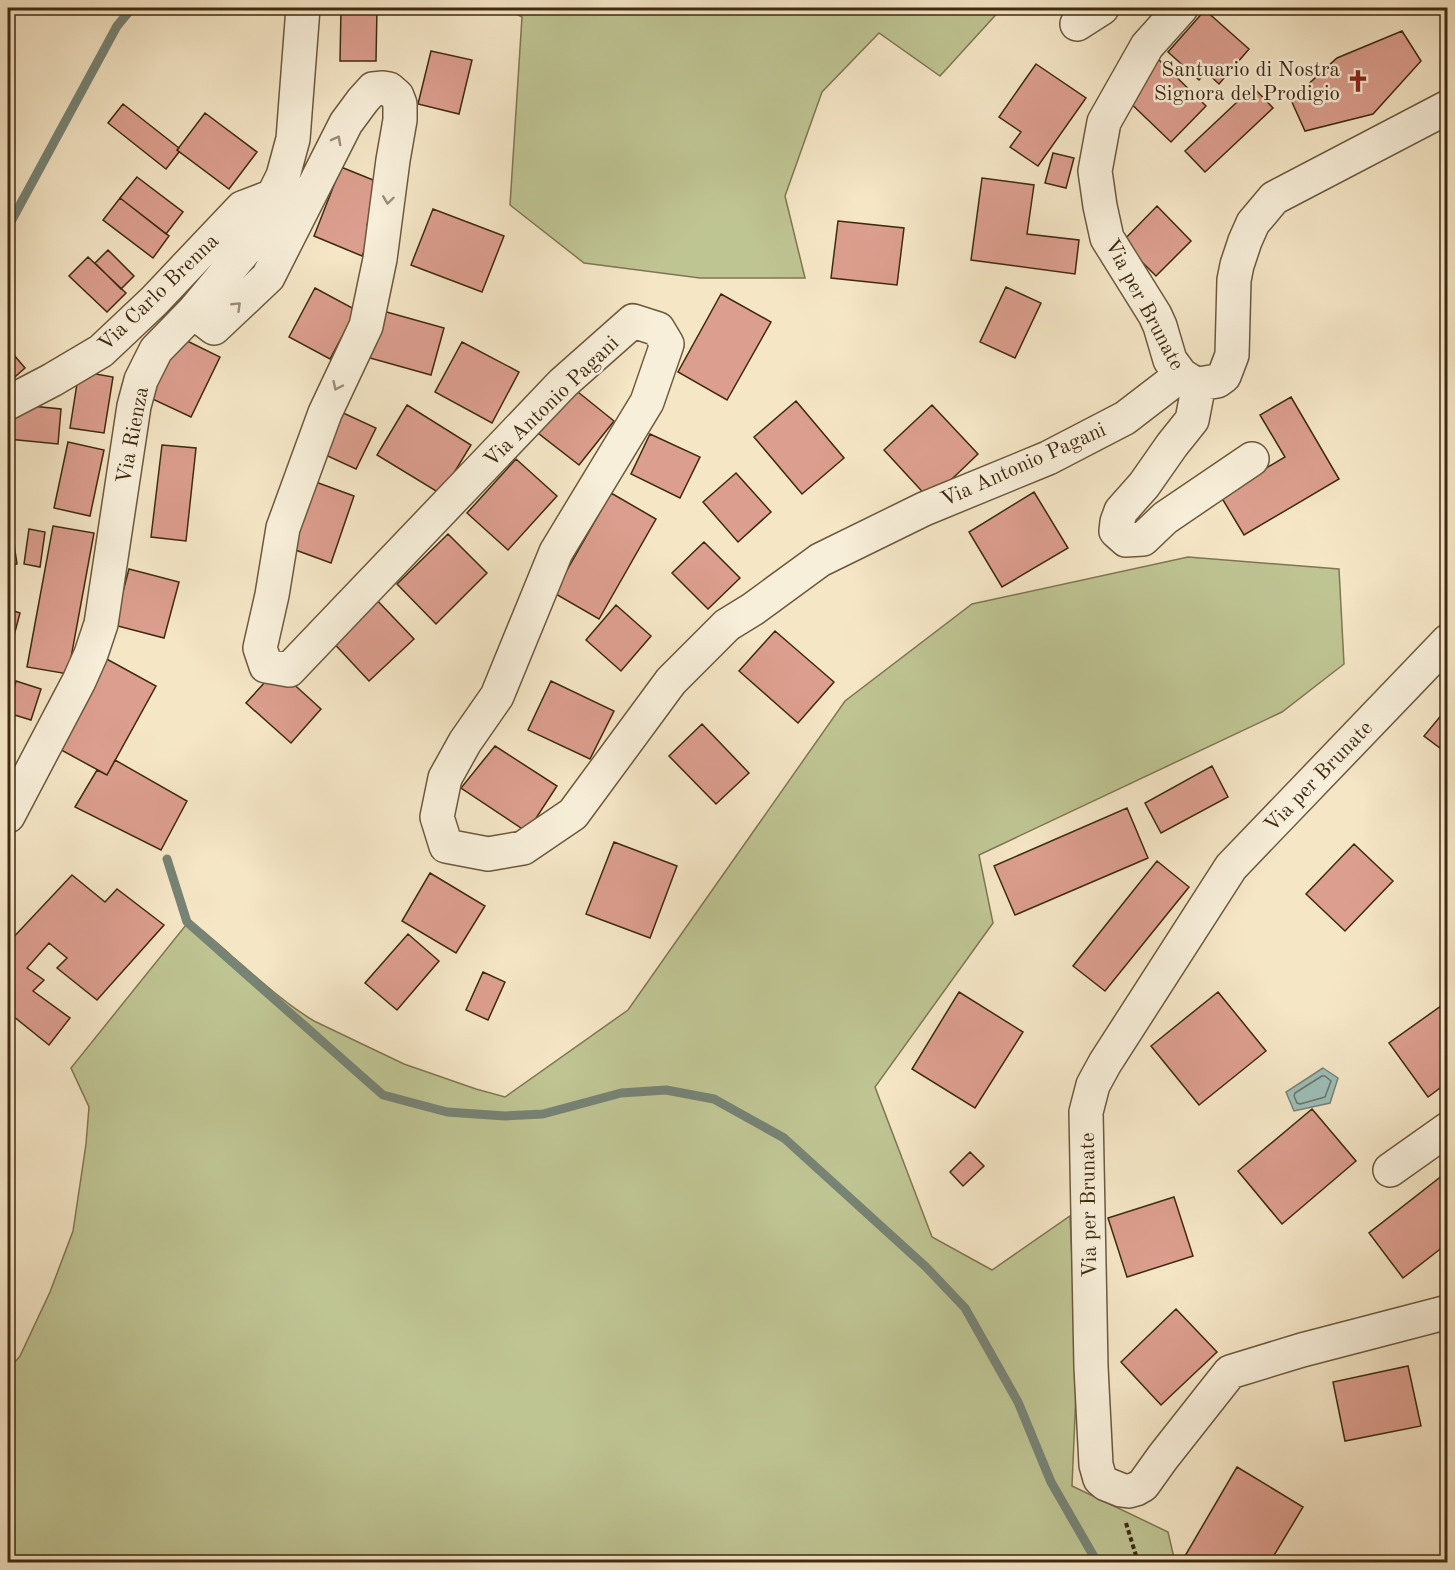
<svg xmlns="http://www.w3.org/2000/svg" width="1455" height="1570" viewBox="0 0 1455 1570" font-family="'Old Standard TT',serif">
	<style>
		.green { fill: #bfc493; stroke: #7f7751; stroke-width: 1.5 }
		.water { fill: #9dbeb9; stroke: #778375; stroke-width: 1.5 }
		.lines { fill: none; stroke-linecap: round; stroke-linejoin: round }
		.shore { stroke: #6e7464; stroke-width: 1.5 }
		.stream { stroke: #778375; stroke-width: 9 }
		.building { fill: #dc9e8e; stroke: #3f2a0f; stroke-width: 1.5 }
		.minor-casing { stroke: #6c593d; stroke-width: 36 }
		.path { stroke: #3f2a0f; stroke-width: 4; stroke-dasharray: 4.5 3; stroke-linecap: butt }
		.minor { stroke: #f8efda; stroke-width: 33 }
		.oneway { stroke: #9c8c74 }
		.labels { text-anchor: middle; stroke-width: 5; stroke-linejoin: round; paint-order: stroke }
		.poi-label { font-size: 21px; fill: #3f2a0f; stroke: #f8efda; text-anchor: end }
		.street-label { font-size: 21px; fill: #3f2a0f; stroke: #f8efda }
	</style>
	<rect width="100%" height="100%" fill="#f5e6c6"/>
	<filter id="stains"><feTurbulence type="fractalNoise" baseFrequency=".00333" numOctaves="4"/><feColorMatrix values="0 0 0 0 .2 0 0 0 0 .09 0 0 0 0 .02 0 0 0 .5 -.17"/></filter>
	<radialGradient id="worn" r=".72"><stop offset=".6" stop-color="#630" stop-opacity="0"/><stop offset="1" stop-color="#630" stop-opacity=".3"/></radialGradient>
	<path class="green" d="M505,8h497l-62,68 -61,-43 -57,59 -37,104 20,82h-105l-116,-15 -74,-58 12,-188z
		M1188,557l151,12 5,95 -62,48 -303,143 14,68 -118,164 57,150 60,33 78,-54 7,154 -5,116 96,46 7,30h-1167v-192l12,-14 30,-64 23,-61 13,-87 3,-37 -18,-39 119,-148c14,12 29,24 43,37 27,23 51,46 81,64l90,43 72,25 29,8 123,-87 217,-309 127,-97z"/>
	<path class="water" d="M1323,1068l15,10 -8,25 -36,8 -8,-19z"/>
	<g class="lines">
		<path class="shore" d="M1322,1076h3l6,5 -6,16 -25,7 -3,-1 -3,-7 1,-3z"/>
		<path class="stream" d="M8,227l109,-201 15,-18
			M167,859l20,63 196,173 64,17 58,4 38,-2 78,-21 45,-3 48,9 70,39 142,129 39,41 53,94 33,80 46,80"/>
	</g>
	<path class="building" d="M341,8h36l-1,53h-36z
		M1205,10l44,39 -30,35 -13,-12 -7,8 -31,-28z
		M1402,31l19,30 -48,53 -68,17 -14,-31 46,-42z
		M431,51l41,9 -13,54 -41,-10z
		M1158,59l48,47 -35,36 -49,-47z
		M1036,64l50,34 -48,68 -28,-19 11,-15 -22,-15z
		M1253,87l20,21 -68,64 -20,-21z
		M123,104l56,44 -2,2 2,2 -13,17 -58,-46z
		M205,113l52,39 -28,37 -52,-39z
		M1053,153l21,5 -8,30 -21,-5z
		M341,167l37,15 -8,22 5,2 -8,19 7,2 -12,29 -48,-20z
		M137,177l46,35 -17,22 -46,-36z
		M982,178l52,7 -7,49 52,6 -4,34 -104,-14z
		M120,198l49,38 -16,22 -50,-38z
		M1157,206l34,35 -35,35 -34,-34z
		M433,209l71,27 -22,56 -71,-27z
		M838,221l66,7 -7,57 -66,-7z
		M108,250l26,26 -13,13 -26,-26z
		M88,257l38,36 -19,19 -38,-36z
		M1006,287l35,16 -26,55 -35,-16z
		M315,288l41,22 -26,49 -41,-22z
		M721,294l50,28 -44,78 -49,-28z
		M383,311l61,17 -13,47 -61,-17z
		M175,335l45,22 -29,60 -45,-21z
		M462,342l57,30 -27,51 -57,-31z
		M8,348l17,20 -17,15z
		M79,371l34,6 -9,56 -34,-5z
		M573,388l41,33 -35,44 -41,-32z
		M1291,397l48,82 -95,56 -24,-40 65,-38 -25,-42z
		M796,401l48,57 -42,36 -48,-57z
		M11,404l50,5 -3,35 -50,-5z
		M407,405l64,40 -30,49 -64,-39z
		M932,405l46,49 -48,46 -46,-50z
		M341,412l35,16 -20,41 -35,-16z
		M650,434l50,23 -20,41 -49,-24z
		M68,442l36,8 -14,66 -36,-8z
		M162,445l34,3 -10,93 -35,-4z
		M516,459l41,37 -49,54 -41,-37z
		M736,473l35,39 -33,30 -35,-40z
		M313,481l41,15 -23,67 -41,-15z
		M1034,492l34,56 -66,39 -33,-55z
		M611,493l45,26 -57,100 -45,-26z
		M8,505l9,59 -9,2z
		M53,526l41,7 -26,141 -41,-7z
		M29,529l16,3 -5,35 -16,-3z
		M448,534l39,39 -51,51 -39,-40z
		M704,542l36,36 -32,31 -36,-36z
		M129,569l50,13 -15,56 -50,-13z
		M372,595l42,44 -45,42 -41,-44z
		M616,605l35,31 -30,35 -35,-31z
		M8,609l12,4 -12,45z
		M775,631l59,51 -36,41 -59,-52z
		M103,657l53,29 -49,89 -53,-29z
		M277,669l44,40 -30,34 -45,-40z
		M16,681l25,8 -10,31 -23,-7z
		M551,681l63,30 -24,48 -62,-29z
		M1448,707v47l-24,-18z
		M702,724l47,49 -33,31 -47,-48z
		M495,746l62,40 -30,46 -66,-44z
		M115,760l72,41 -26,49 -86,-43 22,-37 10,5z
		M1212,766l16,31 -67,36 -16,-30z
		M1127,808l21,50 -133,57 -21,-49z
		M614,842l63,24 -27,72 -64,-24z
		M1354,844l39,37 -48,50 -39,-37z
		M1157,861l32,26 -84,104 -32,-25z
		M430,873l55,33 -29,47 -54,-32z
		M72,875l33,27 12,-13 47,36 -67,75 -40,-32 10,-10 -18,-15 -22,25 17,12 -11,11 37,27 -21,27 -41,-33v-69z
		M408,934l31,27 -42,49 -32,-27z
		M483,972l22,10 -17,38 -22,-10z
		M959,992l64,40 -48,76 -63,-39z
		M1218,992l48,59 -67,54 -48,-59z
		M1448,1001v81l-20,15 -39,-54z
		M1312,1109l44,52 -74,63 -44,-53z
		M970,1152l14,14 -21,20 -13,-14z
		M1448,1171v72l-45,35 -34,-45z
		M1174,1197l19,59 -66,21 -19,-59z
		M1176,1309l41,43 -56,53 -40,-43z
		M1408,1366l13,60 -76,15 -12,-59z
		M1237,1467l66,40 -33,55h-85l-3,-1z"/>
	<g class="lines">
		<g class="minor-casing">
			<path id="minor" d="M1181,8l-34,38 -43,76 -9,49 5,35 7,32 48,77 5,11 10,34 11,15 11,7 7,2 18,-3 7,-5 8,-21 2,-75 3,-15 8,-24 8,-18 21,-25 174,-91
				M1077,24l25,-16
				M193,312l21,16 54,-51 78,-154 17,-23 10,-11 10,-1 6,1 8,7 3,8v16l-7,40 -13,99 -14,67 -41,87 -42,115 -11,67 -12,53 6,18 23,4 274,-287 70,-62 25,8 9,15 -20,58 -91,150 -59,144 -32,46 -20,36 -8,39 9,29 42,8 35,-6 50,-34 98,-133 56,-56 26,-16 67,-49 104,-51 124,-51 77,-40 56,-43
				M1199,384l-7,36 -20,25 -28,40 -23,26 -4,11 -1,9 10,9 17,-1 22,-21 87,-59
				M8,403l44,-23 49,-29 53,-50 88,-93 31,-12
				M1448,641l-217,226 -126,196 -12,22 -7,27 5,255 5,98 4,14 6,5 15,6 8,1 7,-2 7,-4 20,-28 67,-85 72,-22 146,-38
				M8,816l71,-135 12,-27 10,-30 33,-218 7,-26 15,-30 37,-38 74,-88 6,-28 10,-20 10,-37 10,-131
				M1390,1170l58,-41"/>
		</g>
		<path class="path" d="M1126,1523l12,39"/>
		<use href="#minor" class="minor"/>
	</g>
	<defs><path id="oneway-chevron" d="M-2-3.5L2.5 0L-2 3.5" fill="none" stroke-width="1.6" stroke-linecap="round" stroke-linejoin="round" transform="scale(1.5)"/></defs>
	<g class="oneway">
		<use href="#oneway-chevron" transform="translate(337 140) rotate(-62)"/>
		<use href="#oneway-chevron" transform="translate(388 200) rotate(98)"/>
		<use href="#oneway-chevron" transform="translate(237 306) rotate(-44)"/>
		<use href="#oneway-chevron" transform="translate(337 386) rotate(115)"/>
	</g>
	<defs>
		<g id="church-bare" transform="scale(1.8)"><path d="M-1.2-6h2.4v3.5h3.3v2.4h-3.3V6h-2.4V-.1h-3.3v-2.4h3.3Z" fill="#8f2418" stroke="#f8efda" stroke-width="2.5" paint-order="stroke"/></g>
	</defs>
	<g fill-rule="evenodd">
		<use href="#church-bare" x="1358" y="81"/>
	</g>
	<g class="labels">
		<g class="poi-label">
			<text x="1340" y="76">Santuario di Nostra<tspan x="1340" dy="24">Signora del Prodigio</tspan></text>
		</g>
		<g class="street-label">
			<text transform="translate(158 292) rotate(-44)" y="7">Via Carlo Brenna</text>
			<text transform="translate(1145 304) rotate(62)" y="7">Via per Brunate</text>
			<text transform="translate(551 401) rotate(-44)" y="7">Via Antonio Pagani</text>
			<text transform="translate(132 435) rotate(-79)" y="7">Via Rienza</text>
			<text transform="translate(1023 464) rotate(-24)" y="7">Via Antonio Pagani</text>
			<text transform="translate(1318 776) rotate(-46)" y="7">Via per Brunate</text>
			<text transform="translate(1088 1205) rotate(-91)" y="7">Via per Brunate</text>
		</g>
	</g>
	<rect width="1455" height="1570" fill="none" stroke="#f5e6c6" stroke-width="30"/>
	<rect x="9" y="9" width="1437" height="1552" fill="none" stroke="#3f2a0f" stroke-width="3"/>
	<rect x="15" y="15" width="1425" height="1540" fill="none" stroke="#3f2a0f" stroke-width="1.5"/>
	<rect width="100%" height="100%" filter="url(#stains)"/>
	<rect width="100%" height="100%" fill="url(#worn)"/>
</svg>
